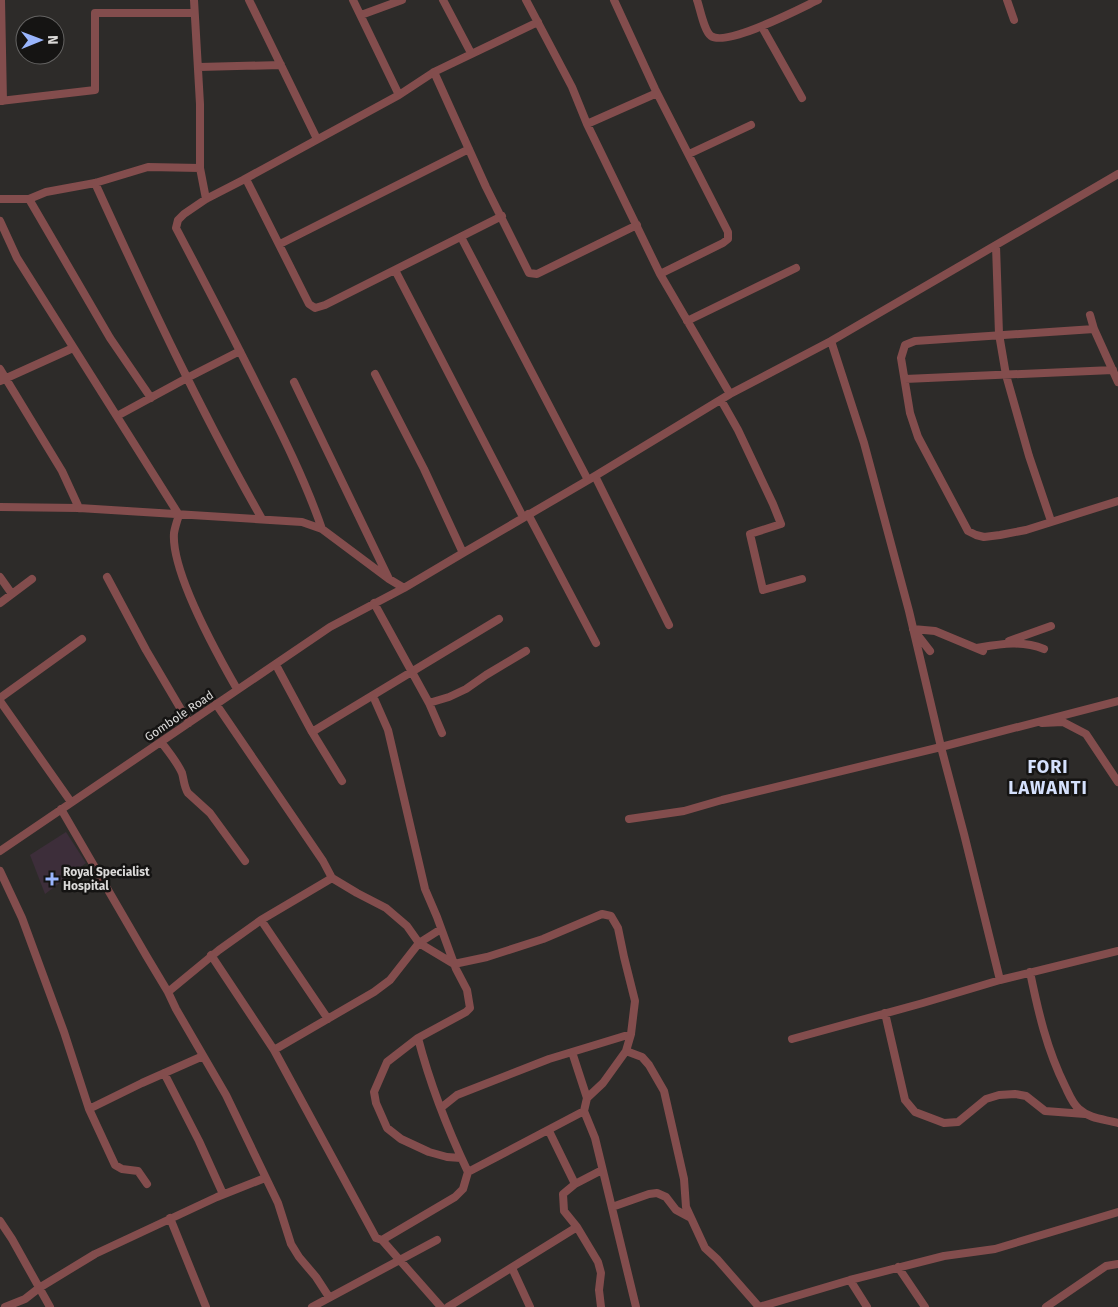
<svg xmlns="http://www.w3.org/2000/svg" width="1118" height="1307" viewBox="0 0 1118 1307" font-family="'Fira Sans',sans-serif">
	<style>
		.medical { fill: #3d2e3a }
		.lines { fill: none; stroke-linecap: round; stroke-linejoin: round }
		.minor { stroke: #834d4d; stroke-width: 8 }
		.poi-dot { fill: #99b5fd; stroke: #151413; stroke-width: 2 }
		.labels { text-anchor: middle; stroke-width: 5; stroke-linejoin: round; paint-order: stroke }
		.street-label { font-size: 12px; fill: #dbdad9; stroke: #151413 }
		.poi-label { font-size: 12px; font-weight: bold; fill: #dbdad9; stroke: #151413; text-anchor: start }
		.district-label { font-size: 18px; font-weight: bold; letter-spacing: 1px; fill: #d5e1fd; stroke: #151413 }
	</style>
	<rect width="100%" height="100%" fill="#2d2b29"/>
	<path class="medical" d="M66,832l20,31 -41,31 -15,-39z"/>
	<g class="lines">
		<path class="minor" d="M1,0l2,101
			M194,0l6,104v64l6,31
			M249,0l68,139
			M353,0l46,95
			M443,0l28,53
			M526,0l46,87 15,37 73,150 70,120
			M614,0l41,89 73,143v7l-5,4 -63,31
			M697,0c3,8 7,31 14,36 16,11 88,-27 107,-36
			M1007,0l7,20
			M361,15l41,-15
			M762,27l40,71
			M199,67l82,-2
			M434,72l52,115 43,86 8,1 100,-49
			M0,101l95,-11v-77h99
			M587,124l70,-31
			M689,154l62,-29
			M246,179l63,125 6,4 10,-3 177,-89
			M95,183c52,114 105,227 167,336
			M0,199h29l17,-7 49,-9 53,-16 52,1
			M29,199l81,139 41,60
			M0,221l17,37 162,257c-2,6 -4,12 -5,18 -3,39 43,121 63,156
			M461,237l127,243
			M280,244l189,-95
			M996,246l3,88 7,41 23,81 22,65
			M395,270l128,247
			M1090,315l4,14 24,53
			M687,321l109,-53
			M1094,329l-179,12 -10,4 -4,13 9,55 8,24 50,94 8,4 8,2 16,-2 26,-5 92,-29
			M831,341l33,102 45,168 32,136 23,87 36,146
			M0,369l62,102 17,37
			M375,374l49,95 39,84
			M905,379l208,-9
			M0,381l73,-33
			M294,382l95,197
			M721,400l17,30 35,74 8,20 -31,10 13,56 39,-11
			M117,416l70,-38 53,-27
			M595,476l74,149
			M0,507l79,1 223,14 20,7 67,50 15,9
			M528,514l68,129
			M322,529c-17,-49 -40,-95 -64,-142 -27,-54 -54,-106 -82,-159l2,-8 6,-6 22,-15 37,-19 156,-85 35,-23 104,-50
			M0,577l12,17
			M107,577l39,73 43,73
			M0,603l32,-24
			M374,603l55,100 13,30
			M913,629l22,2 48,20
			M916,633l14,18
			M1009,641l42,-15
			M977,648c24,-4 45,-8 67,1
			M276,665l36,67 30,49
			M373,696l15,34 37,159 12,28 19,52 11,21 3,18 -4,4 -48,26 -31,24 -13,30 2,11 11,25 14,11 28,13 18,5 14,1
			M0,698l82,-59
			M0,701l71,101
			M429,703l20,-6 17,-8 20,-14 40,-24
			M216,704l107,157 9,17 25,15 29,15 21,18 12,17 35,21 33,-7 56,-18 59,-25 9,2 7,12 6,29 11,44 -4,33 -5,17 -23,32 -16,15
			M1042,723l21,-1 23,12 32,48
			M312,732l187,-113
			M161,742c8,10 16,20 21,31 2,7 2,14 6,20l22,20 35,48
			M61,809l86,148 21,35 8,17 50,86 52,108 13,41 8,13 17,20 13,20
			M629,819l55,-8 38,-11 219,-53 177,-46
			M0,851l330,-224 74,-39 59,-35 132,-77 135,-82 101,-53 287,-167
			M0,871l22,47 42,114 25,77 26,56 7,4 16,2 9,13
			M261,920l67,99
			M211,955l63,95 102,188 6,2 59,67
			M1030,972c8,39 17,78 35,114 4,8 7,17 14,23 11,10 25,10 39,14
			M168,992l51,-42 42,-30 71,-42
			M885,1013l20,87 10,12 29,11 14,-1 28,-23 13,-4 16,-1 11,2 19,15 40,3
			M792,1039l131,-36 77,-23 118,-29
			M274,1050l100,-58 16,-12 29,-37 22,-14
			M626,1051l16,6 7,8 15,26 20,88 2,28 19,41 12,11 42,48 91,-27 94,-24 51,-7 123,-37
			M572,1052l59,-18
			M164,1073l35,68 24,53
			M442,1107l15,-12 92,-36 23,-7 15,46 -3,13 11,27 41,169
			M89,1109l53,-26 61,-27
			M549,1131l26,53
			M468,1172l116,-61
			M612,1207l37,-13 8,-1 9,4 10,13 13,7
			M170,1218l36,89
			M0,1221l12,18 38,68
			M382,1240l73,-43 8,-8 5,-17c-20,-42 -38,-88 -50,-134
			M898,1267l27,40
			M512,1268l18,39
			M850,1280l17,27
			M5,1307l20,-8 14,-11 56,-34 122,-57 48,-19
			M312,1307l125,-67
			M448,1307l129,-80
			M601,1307l-2,-17 2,-17 -3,-11 -21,-35 -13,-16 -1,-17 12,-10 27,-14
			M1046,1307l60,-41 12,-2"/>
	</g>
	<path class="poi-dot" d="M49.5 871.5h5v5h5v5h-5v5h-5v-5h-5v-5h5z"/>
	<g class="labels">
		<g class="street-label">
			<text transform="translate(179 716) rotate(-34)" y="4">Gombole Road</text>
		</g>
		<g class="poi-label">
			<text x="63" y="876">Royal Specialist<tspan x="63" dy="14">Hospital</tspan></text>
		</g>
		<g class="district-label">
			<text x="1048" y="773">FORI<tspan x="1048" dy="21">LAWANTI</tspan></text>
		</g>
	</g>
	<g transform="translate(40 40) rotate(89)"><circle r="24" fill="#151413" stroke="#646362"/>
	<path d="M0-4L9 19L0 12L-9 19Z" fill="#99b5fd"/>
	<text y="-8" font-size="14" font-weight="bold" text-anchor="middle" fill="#dbdad9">N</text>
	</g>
</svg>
